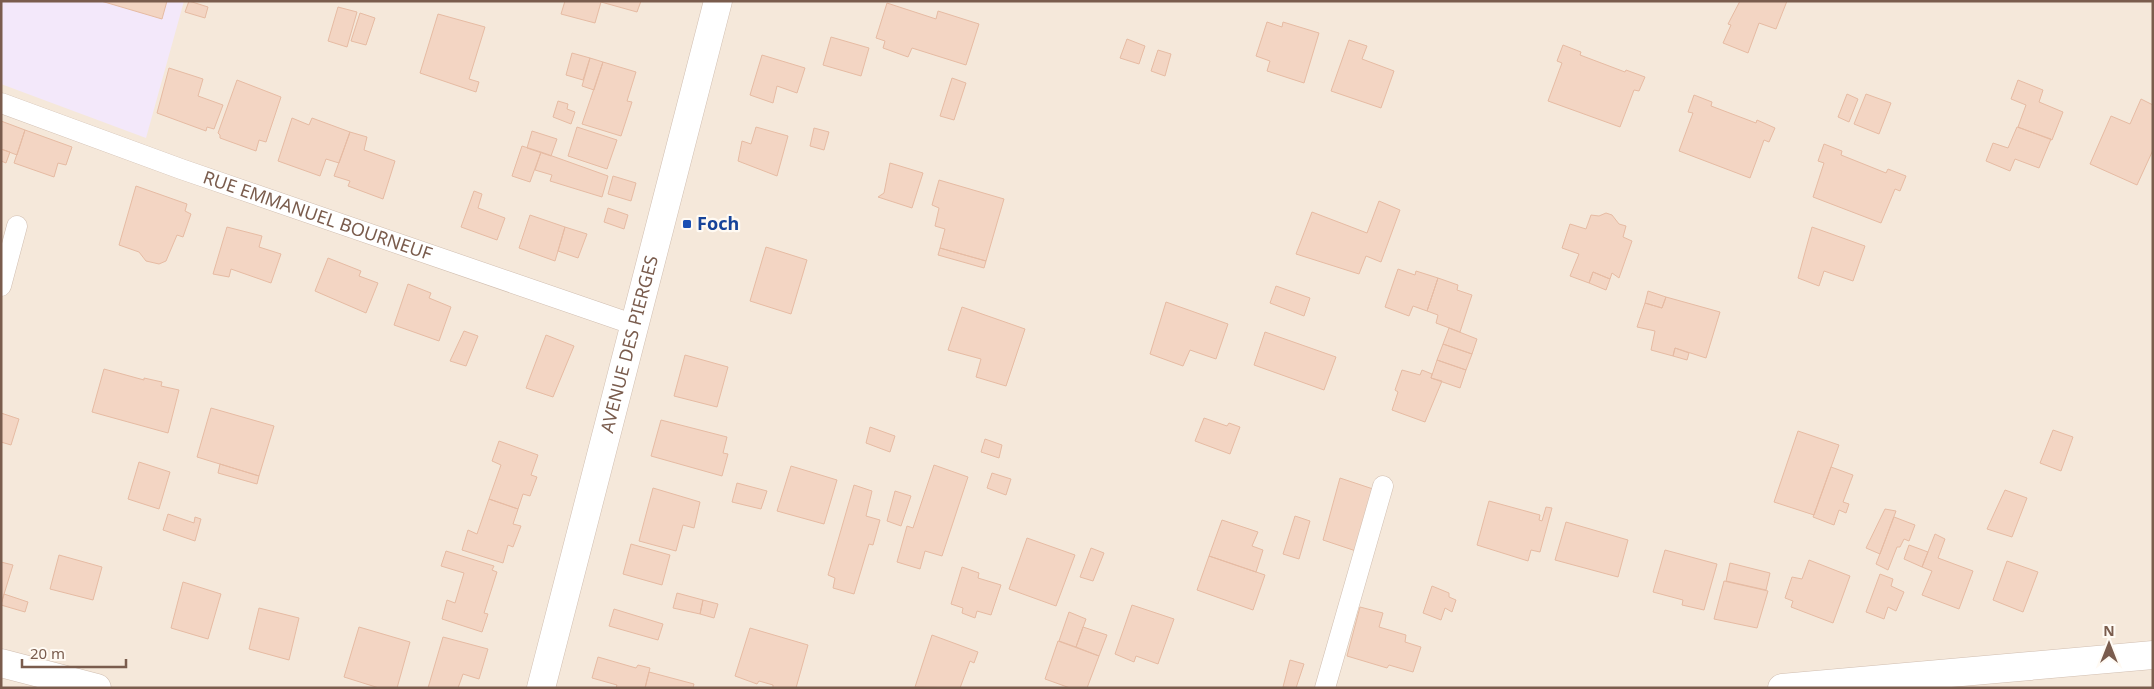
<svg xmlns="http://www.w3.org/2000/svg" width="2154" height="689" viewBox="0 0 2154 689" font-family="'Noto Sans',sans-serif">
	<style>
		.residential { fill: #f5e8da }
		.education { fill: #f3e8fa }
		.building { fill: #f3d5c3; stroke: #e6bba3 }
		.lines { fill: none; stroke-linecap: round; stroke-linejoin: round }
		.service-casing { stroke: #d1beb0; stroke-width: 21 }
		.minor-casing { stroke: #d1beb0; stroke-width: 29 }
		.service { stroke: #fff; stroke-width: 20 }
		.minor { stroke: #fff; stroke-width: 28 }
		.transit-dot { fill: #1a4fb4; stroke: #fffaf3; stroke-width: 2 }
		.labels { text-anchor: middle; stroke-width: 4.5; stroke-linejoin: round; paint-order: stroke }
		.street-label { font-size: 18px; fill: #7a5c4d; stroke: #fffaf3 }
		.transit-label { font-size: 18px; font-weight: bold; fill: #164399; stroke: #fffaf3; text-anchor: start }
	</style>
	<rect width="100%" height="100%" fill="#fdf6ec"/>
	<path class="residential" d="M1,1h2152v687h-2152z"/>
	<path class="education" d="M1,1h183l-38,137 -145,-54z"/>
	<path class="building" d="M101,1h66l-5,18z
		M189,1l19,6 -3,11 -20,-6z
		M565,1h76l-4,11 -36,-10 -6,21 -34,-9z
		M1740,1h47l-11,28 -17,-6 -11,30 -25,-10 8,-18 -3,-1z
		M887,3l49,16 2,-8 41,13 -13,41 -54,-17 -4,9 -25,-9 2,-7 -9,-3z
		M338,7l19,5 -10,35 -19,-6z
		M360,13l15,5 -9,27 -15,-4z
		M438,14l47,13 -16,52 10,3 -3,10 -56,-19z
		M1267,22l15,5 1,-5 36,11 -15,50 -37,-12 3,-10 -14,-5z
		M831,37l38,11 -8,28 -38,-11z
		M1127,39l18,7 -6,18 -19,-6z
		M1349,40l18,6 -5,13 32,12 -13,37 -50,-17z
		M1563,45l18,7 -1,3 45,17 1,-2 19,7 -6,14 -5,-1 -14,37 -72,-26 14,-38 -5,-2z
		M1158,50l13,4 -6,22 -14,-5z
		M572,53l18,5 -7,22 -17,-5z
		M762,55l43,13 -8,25 -20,-7 -4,17 -23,-8z
		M590,58l13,4 -9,28 -12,-4z
		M603,62l33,10 -9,29 5,1 -11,34 -39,-12z
		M169,68l34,11 -5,17 25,9 -9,24 -7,-2 -1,4 -49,-18z
		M952,78l14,5 -12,37 -14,-4z
		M237,80l44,17 -15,45 -7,-2 -3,11 -36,-13v-3l-2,-2z
		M2018,80l25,10 -4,12 24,10 -11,28 -34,-13 8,-22 -15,-6z
		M1847,94l11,5 -9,23 -11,-5z
		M1866,94l25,9 -12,31 -25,-10z
		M1694,95l18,7 -1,4 45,17 1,-3 18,8 -6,14 -5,-2 -14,38 -71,-27 14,-38 -5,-1z
		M2141,99l12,6v45l-16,35 -47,-21 21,-48 19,8z
		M558,101l10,3 -1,5 8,3 -4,12 -18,-7z
		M292,118l17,7 3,-7 38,14 -11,31 -13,-4 -6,17 -42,-15z
		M1,121l24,9 -8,25 -16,-6z
		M577,127l40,13 -10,29 -39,-13z
		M756,127l32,9 -11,40 -39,-15 4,-20 9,3z
		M2017,127l34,12 -12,29 -24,-9 -5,12 -24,-10 7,-18 15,5z
		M814,128l15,4 -5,18 -14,-4z
		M25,130l47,17 -6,18 -8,-2 -4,14 -40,-14z
		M532,131l25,8 -6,17 -24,-8z
		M350,132l17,5 -3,13 31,11 -12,38 -35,-13 2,-5 -16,-5z
		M1824,144l18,7 -1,4 45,18 2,-4 18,7 -6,15 -5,-2 -14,34 -68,-26 11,-34 -6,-2z
		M522,146l19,6 -11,30 -18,-6z
		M1,149l9,3 -4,11 -5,-2z
		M541,152l67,24 -6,21 -52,-16 2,-6 -17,-5z
		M890,163l33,10 -11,35 -34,-11 6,-4z
		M613,176l23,7 -5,18 -23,-7z
		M939,180l65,19 -18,62 -46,-13 5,-19 -10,-3 4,-18 -7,-3z
		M136,186l51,18 -2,7 6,3 -8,23 -6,-2 -11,26 -7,3 -13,-3 -7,-9 -20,-7z
		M474,191l8,3 -4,14 27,10 -8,22 -36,-13z
		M1379,201l21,9 -19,52 -15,-6 -7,18 -63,-20 16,-42 55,21z
		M608,208l20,7 -4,14 -20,-7z
		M1606,213l6,2 7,9 7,2 -3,11 9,4 -13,37 -7,-5 -2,6 -17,-7 -4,11 -19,-7 9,-22 -17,-6 8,-24 16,5 5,-14 8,1z
		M530,215l35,12 -10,34 -36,-13z
		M227,227l35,9 -3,11 22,7 -10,29 -40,-14 -2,8 -16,-3z
		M565,227l22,7 -9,24 -20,-7z
		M1812,227l53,19 -12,35 -29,-10 -5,15 -21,-8z
		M766,247l41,13 -16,54 -41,-13z
		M940,248l46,13 -2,7 -46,-13z
		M328,258l33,13 -2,5 19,7 -12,30 -51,-22z
		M1398,269l17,6 1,-4 22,7 -11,33 -14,-5 -4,10 -24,-9z
		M1593,272l17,7 -4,11 -17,-7z
		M1438,278l20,7 -1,5 15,5 -12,37 -24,-9 2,-8 -11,-4z
		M408,284l23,9 -2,5 22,9 -12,34 -45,-16z
		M1276,286l34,12 -6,18 -34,-13z
		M1648,291l18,6 -4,11 -17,-5z
		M1666,297l54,15 -14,46 -31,-10 -2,8 -22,-6 4,-19 -18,-4 8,-24 17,5z
		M1166,302l62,22 -12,35 -26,-9 -7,16 -33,-12z
		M962,307l63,22 -19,57 -30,-9 5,-18 -33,-9z
		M1449,328l28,11 -5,15 -29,-10z
		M464,331l14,5 -12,30 -16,-5z
		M1265,332l71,25 -12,33 -70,-25z
		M546,335l28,11 -21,51 -27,-9z
		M1443,344l29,10 -6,16 -29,-10z
		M1675,348l14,5 -2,7 -14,-4z
		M685,355l43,12 -11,40 -43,-11z
		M1437,360l29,10 -6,18 -29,-10z
		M104,369l40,11v-2l18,4 -1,4 18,4 -11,43 -76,-21z
		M1402,370l18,5 2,-5 10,4 -1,4 11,3 -17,41 -33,-12 6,-18 -3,-2z
		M211,408l63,18 -15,50 -62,-19z
		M1,413l18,6 -8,26 -10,-3z
		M1204,418l23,8 2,-3 11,4 -10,27 -35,-13z
		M661,420l66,17 -4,16 5,1 -6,22 -71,-20z
		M870,427l25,9 -5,16 -24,-9z
		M2053,430l20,7 -12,34 -21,-8z
		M1798,431l41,14 -25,70 -40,-13z
		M985,439l17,6 -3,13 -18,-6z
		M499,441l39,14 -7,20 6,2 -7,19 -7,-2 -5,15 -29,-10 12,-34 -9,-4z
		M139,462l31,10 -11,37 -31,-10z
		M220,464l39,12 -2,8 -39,-11z
		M934,465l34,12 -26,79 -17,-5 -5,18 -23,-7 10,-36 6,2z
		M791,466l46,14 -13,44 -47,-13z
		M1831,467l22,8 -10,27 6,2 -3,9 -7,-3 -5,15 -21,-8z
		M992,473l19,6 -5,16 -19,-7z
		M1340,478l33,11 -17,62 -33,-11z
		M737,483l30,8 -6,18 -29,-7z
		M854,485l18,6 -6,25 14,4 -7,25 -4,-1 -15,50 -21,-6 2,-10 -7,-3z
		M653,488l47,14 -6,26 -11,-3 -7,26 -37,-10z
		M2005,490l22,8 -15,39 -25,-8z
		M895,491l16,5 -10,30 -14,-5z
		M489,499l29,10 -5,15 8,2 -8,21 -5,-2 -5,18 -41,-13 6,-20 9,4z
		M1489,501l51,14 -1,5 3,1 4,-14 6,1 -12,44 -9,-2 -3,11 -51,-16z
		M1885,509l11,2 -16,43 -14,-6z
		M168,514l26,9 1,-6 6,2 -6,22 -32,-11z
		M1295,516l15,5 -11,38 -16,-5z
		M1894,517l21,8 -6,16 -5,-2 -4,8h-3l-9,23 -12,-6z
		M1222,520l36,12 -6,14 11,4 -7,22 -47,-16z
		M1566,522l62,18 -10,37 -63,-17z
		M1935,534l10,5 -7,19 35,13 -14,38 -37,-14 10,-24 -10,-4z
		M1027,538l48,17 -19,51 -47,-17z
		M631,544l39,11 -8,30 -39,-11z
		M1909,545l19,7 -6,15 -18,-8z
		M1091,548l13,5 -11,28 -13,-4z
		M1665,550l52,14 -13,46 -22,-5 1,-5 -30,-8z
		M446,551l48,15 -2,4 5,2 -13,41 4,1 -6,18 -40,-13 5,-19 8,3 9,-30 -23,-7z
		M59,555l43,12 -9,33 -43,-11z
		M1209,556l56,19 -12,35 -56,-20z
		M1809,560l41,16 -17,47 -42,-16 2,-6 -8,-3 7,-21 10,2z
		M2007,561l31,11 -15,40 -30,-12z
		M1,562l12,3 -12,39z
		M1730,563l40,10 -4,17 -40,-9z
		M962,567l17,6 -1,5 23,7 -10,30 -14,-4 -2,7 -13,-5 1,-5 -12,-4z
		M1880,574l13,5 -2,7 13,6 -8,19 -8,-4 -4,12 -18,-7z
		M1724,581l44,10 -11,37 -43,-9z
		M183,582l38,12 -13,45 -37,-11z
		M1432,586l17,7v4l7,3 -4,12 -7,-4 -4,12 -18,-7z
		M677,593l26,7 -3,14 -27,-6z
		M4,594l24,8 -3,10 -24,-7z
		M703,600l15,4 -4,14 -14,-4z
		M1132,605l42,14 -16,45 -22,-8 -2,6 -19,-8z
		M1360,607l23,6 -4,14 27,8 -1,7 16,5 -8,25 -24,-7 -2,3 -40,-12z
		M259,608l40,10 -10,42 -40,-11z
		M614,609l49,15 -5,16 -49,-14z
		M1069,612l17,7 -10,28 -17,-6z
		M359,627l51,15 -13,46h-18l-35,-11z
		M1083,627l24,8 -8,21 -23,-9z
		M750,628l58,17 -12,43h-23v-3l-14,-4 -2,3 -22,-8z
		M932,635l46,17 -4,11 -4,-2 -10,27 -45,-1z
		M443,637l45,12 -9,30 -16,-5 -5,14h-30z
		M1058,641l41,15 -12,32h-17l-25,-9z
		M598,657l38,11 2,-3 12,3 -5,20h-29l1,-3 -25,-7z
		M1290,660l14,4 -8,24 -13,-1z
		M649,672l45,12 -1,4h-48z"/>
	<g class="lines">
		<g class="service-casing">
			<g id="service">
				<path id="s1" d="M1,103l180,66 454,156"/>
				<path d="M1,286l16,-60"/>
				<path d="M1325,688l58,-202"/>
			</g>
		</g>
		<g class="minor-casing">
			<g id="minor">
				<path d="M1,663l96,25"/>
				<path id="s2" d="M541,688l177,-687"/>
				<path d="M1782,688l371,-33"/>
			</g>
		</g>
		<use href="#service" class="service"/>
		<use href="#minor" class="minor"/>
	</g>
	<rect class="transit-dot" x="682" y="219" width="10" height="10" rx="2.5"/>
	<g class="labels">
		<g class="street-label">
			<text dy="6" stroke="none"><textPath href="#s1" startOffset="336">RUE EMMANUEL BOURNEUF</textPath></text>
			<text dy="6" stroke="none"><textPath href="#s2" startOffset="355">AVENUE DES PIERGES</textPath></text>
		</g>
		<g class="transit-label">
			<text x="697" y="230">Foch</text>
		</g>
	</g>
	<rect width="2154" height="689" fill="none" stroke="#7a5c4d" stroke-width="5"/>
	<g transform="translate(2109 644)" stroke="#fffaf3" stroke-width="4" paint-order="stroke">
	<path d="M0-4L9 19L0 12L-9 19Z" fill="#7a5c4d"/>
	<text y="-8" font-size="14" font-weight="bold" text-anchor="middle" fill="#7a5c4d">N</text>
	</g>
	<path d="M22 659v8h104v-8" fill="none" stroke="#7a5c4d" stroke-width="2.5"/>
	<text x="30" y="659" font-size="15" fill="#7a5c4d" stroke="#fffaf3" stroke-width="4" paint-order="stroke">20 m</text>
</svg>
